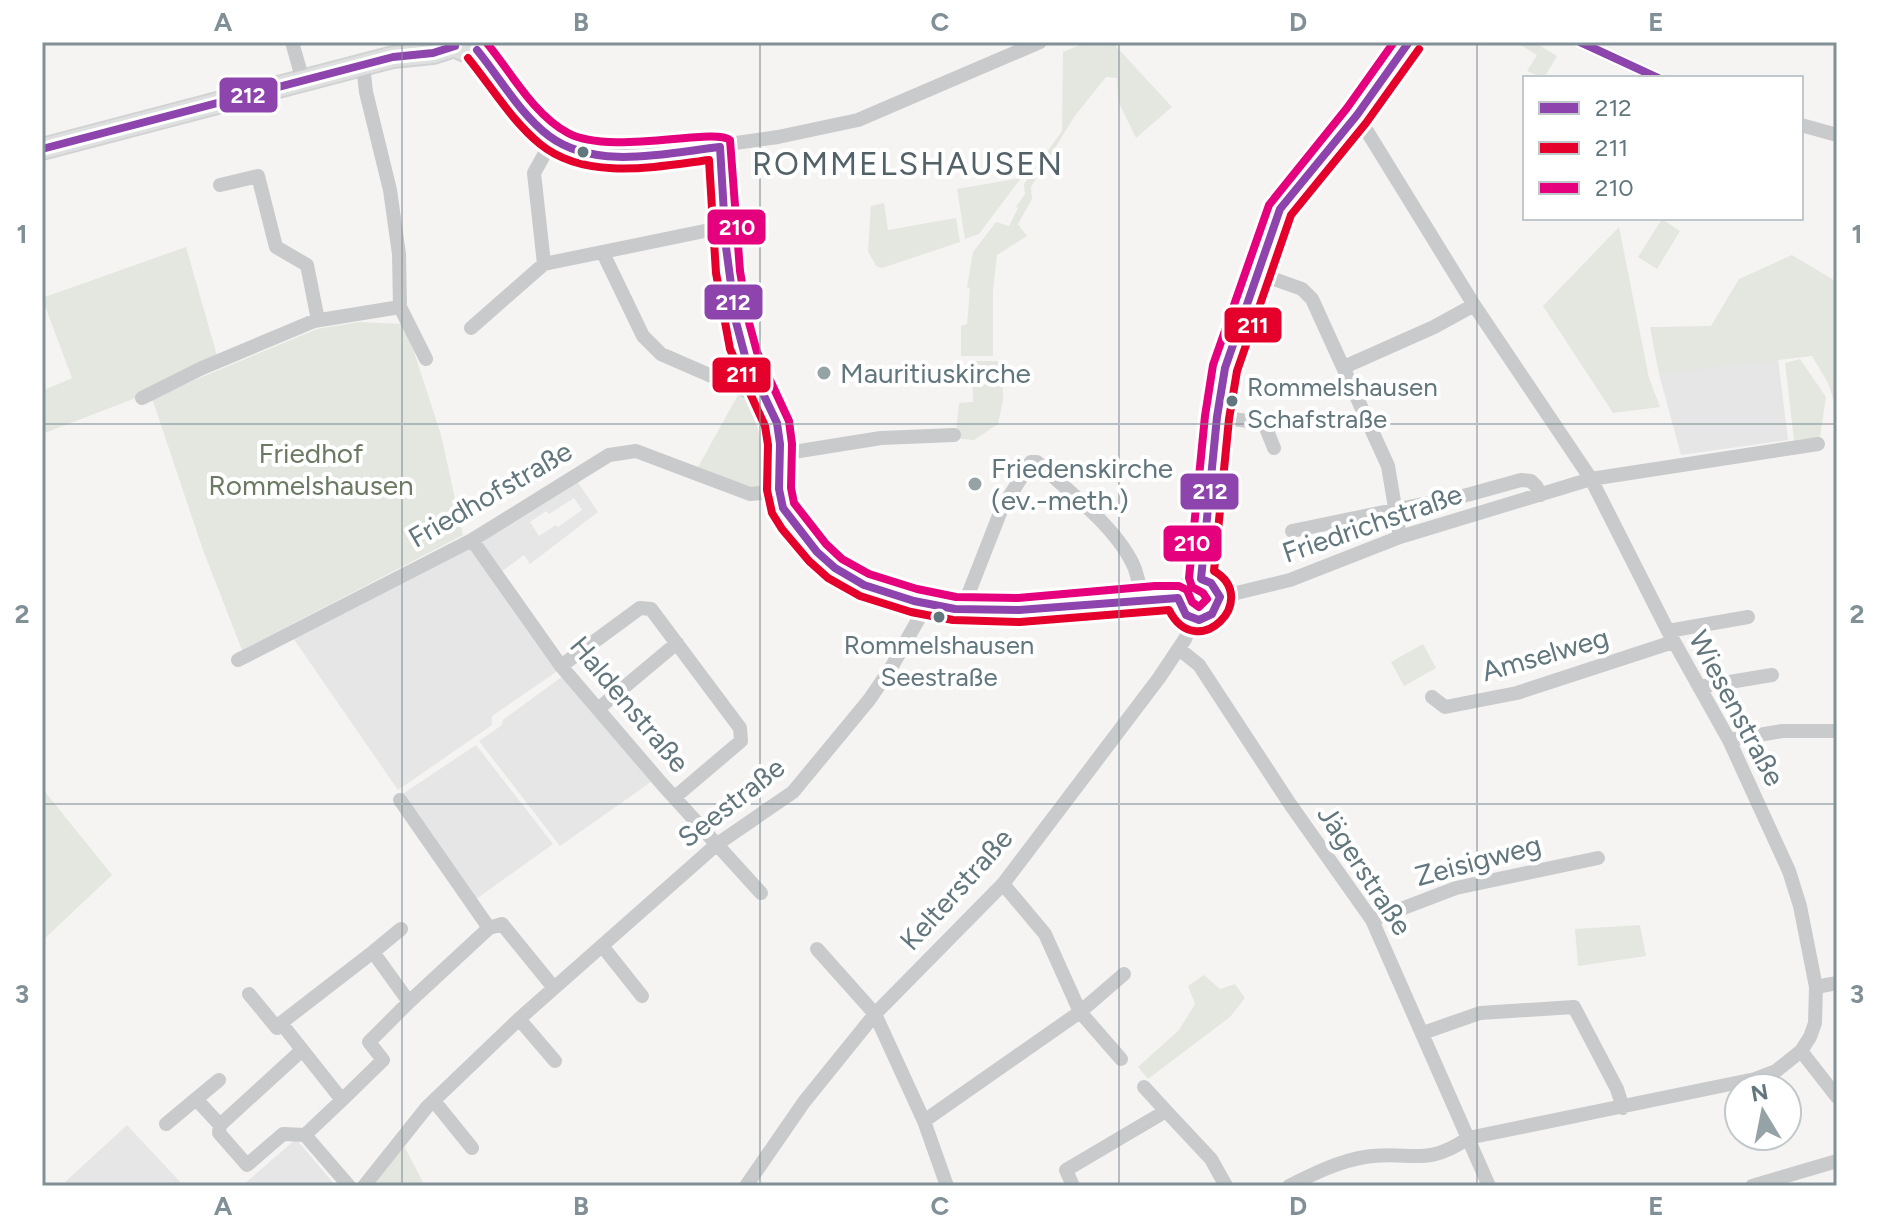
<svg xmlns="http://www.w3.org/2000/svg" width="1879" height="1228" viewBox="0 0 1879 1228" font-family="Figtree,sans-serif">
	<style>
		.built { fill: #e5e6e5; fill-rule: evenodd }
		.green { fill: #e4e6e0 }
		.lines { fill: none; stroke-linecap: round; stroke-linejoin: round }
		.secondary-casing { stroke: #d1d2d3; stroke-width: 24 }
		.minor { stroke: #c9cacb; stroke-width: 14 }
		.secondary { stroke: #dedfdf; stroke-width: 20 }
		.bus-1-casing { stroke: #fff; stroke-width: 14 }
		.bus-2-casing { stroke: #fff; stroke-width: 14 }
		.bus-3-casing { stroke: #fff; stroke-width: 14 }
		.bus-1 { stroke: #8e44ad; stroke-width: 8 }
		.bus-2 { stroke: #e4002b; stroke-width: 8 }
		.bus-3 { stroke: #e5007d; stroke-width: 8 }
		.grid { fill: none; stroke: #809096; stroke-width: 2; stroke-opacity: 0.55 }
		.bus-dot { fill: #61767d; stroke: #fff; stroke-width: 3 }
		.poi-dot { fill: #95a2a6; stroke: #fff; stroke-width: 3 }
		.labels { text-anchor: middle; stroke-width: 8; stroke-linejoin: round; paint-order: stroke }
		.bus-label { font-size: 26px; fill: #61767d; stroke: #fff; text-anchor: start }
		.poi-label { font-size: 28px; fill: #61767d; stroke: #fff; text-anchor: start }
		.park-label { font-size: 28px; fill: #6c7a64; stroke: #fff }
		.street-label { font-size: 28px; fill: #61767d; stroke: #fff }
		.quarter-label { font-size: 32px; letter-spacing: 2px; fill: #536268; stroke: #fff }
		.line-badge { stroke: #fff; stroke-width: 3 }
		.badge-label { font-size: 22px; text-anchor: middle; font-weight: bold; fill: #fff }
		.neatline { fill: none; stroke: #809096; stroke-width: 3 }
		.grid-label { font-size: 26px; text-anchor: middle; font-weight: bold; fill: #809096 }
	</style>
	<rect width="100%" height="100%" fill="#f5f4f3"/>
	<path class="built" d="M1778,359l10,81 -107,15 -22,-81z
		M577,481l21,31 -68,52 -6,-9 -23,17 -20,-30zM574,498l8,12 -24,17 -2,-2 -17,11 -9,-14 16,-11 3,3z
		M469,548l90,122 -67,46v9l-94,65 -107,-155z
		M563,676l88,106 -91,64 -81,-105 23,-16 1,-5z
		M476,745l77,99 -78,56 -74,-105z
		M127,1125l57,61h-115l-4,-4z
		M296,1139l40,47h-94z"/>
	<path class="green" d="M1087,42h25l60,65 -36,31 -17,-35 -2,-25 -11,-1 -32,40 -43,70 1,12 -14,25 9,12 -30,19 -4,37v64h-32v-30l6,-2 3,-36 -3,-1 6,-35 23,-30 13,4 9,-18 -2,-1 9,-13 -1,-10 38,-53 1,-79z
		M1520,42h14l23,14 -13,22 -17,-7 10,-16 -18,-11z
		M1021,178l-42,56 -14,5 -8,-50z
		M884,203l4,27 68,-12 4,24 -78,26 -6,-2 -8,-15 3,-45z
		M1662,219l18,12 -23,38 -19,-12z
		M1619,227l30,151 11,29 -47,6 -70,-107z
		M186,247l32,112 -77,37 -99,38v-43l30,-13 -30,-80z
		M1792,255l45,27v129l-9,-28 -16,-27 -153,18 -9,-47 61,-1 28,-47z
		M359,322l46,2 36,111 22,100 -221,115 -39,-100 -51,-152 165,-69z
		M1800,359l26,38 -6,40 -26,3 -9,-77z
		M972,361h30l1,39 -5,24 -24,16 -13,-1 -5,-8 3,-28 14,-1z
		M738,395l27,10c7,27 14,56 2,82l-17,2 -52,-22z
		M1188 599a12 12 0 1 1 24 0a12 12 0 1 1-24 0Z
		M1423,644l13,24 -32,18 -13,-24z
		M42,788l70,87 -70,66z
		M1640,925l6,31 -68,10 -3,-37z
		M1204,975l16,14 15,-5 10,14 -15,19 -82,62 -10,-12 41,-37 16,-26 -7,-18z
		M402,1142l23,44h-54z"/>
	<g class="lines">
		<g class="secondary-casing">
			<path id="secondary" d="M453,42c9,12 23,13 31,0
				M42,149l351,-92 40,-4 22,-7"/>
		</g>
		<path class="minor" d="M292,42l11,39
			M1580,42l78,36
			M477,50l76,89 37,15 52,2 136,-19 80,-17 182,-78
			M363,65l3,27 24,98 9,64 1,53 26,52
			M1801,125l36,10
			M720,147c4,66 4,135 22,199 8,28 27,49 35,77 8,27 -4,62 6,85 6,13 16,23 25,34 25,30 45,40 80,51 35,11 71,19 108,18 61,0 121,-14 182,-13
			M220,185l38,-9 18,71 31,18 11,55
			M603,253l40,83 18,18 108,47
			M544,264l180,-37
			M1257,273l45,16 10,10 76,167 12,71
			M471,328l73,-64 -10,-91 19,-34
			M1344,367l90,-40 40,-22
			M142,398l60,-30 112,-47 86,-14
			M1217,417l47,6 10,25
			M781,454l100,-16 73,-3
			M1292,531l175,-36 54,-15 10,1 5,5 5,9
			M472,540l89,126 101,118 99,109
			M1179 599a20 20 0 1 1 40 0a20 20 0 1 1-40 0Z
			M1201,579l16,-162 8,-49 55,-159 77,-94 52,-73
			M1220,597l70,-17 110,-43 191,-58 227,-35
			M962,610l40,-102 29,-46h6c31,29 82,67 98,107 3,10 6,20 8,30
			M1668,631l80,-14
			M1179,649l20,16 91,139 82,116 117,266
			M238,660l234,-120 137,-85 27,-4 114,43 30,-3
			M561,666l79,-58 11,1 89,119 1,13 -66,56
			M1699,687l73,-12
			M1432,697l13,10 72,-14 156,-51
			M598,709l79,-66
			M1729,740l53,-9h55
			M400,800l89,128 13,-4 52,64
			M1003,884l42,50 35,78 41,47
			M1372,920l84,-32 142,-30
			M603,947l39,49
			M817,949l58,65 49,107 23,65
			M373,952l28,-23
			M1816,987l21,-4
			M249,994l28,34 4,-5
			M519,1019l36,42
			M1423,1033l57,-20 94,-6 43,82 6,19
			M1801,1051l36,46
			M1144,1087l22,24
			M196,1099l23,-19
			M342,1100l41,-40 -14,-18 40,-40
			M434,1101l38,47
			M924,1121l156,-109 44,-38
			M166,1124l30,-25 24,26 -1,8 28,32 36,-31 22,1
			M220,1125l81,-74
			M349,1186l-44,-51 37,-35 -61,-77 92,-71 36,50 80,-74
			M364,1186l63,-79 92,-88 197,-174 77,-53 76,-92 22,-32 36,-64
			M746,1186l58,-84 71,-88 128,-130 156,-206 26,-39 8,-20
			M1073,1186l-7,-16 100,-59 45,48 15,27
			M1289,1186c24,-12 50,-25 76,-29 44,-7 61,11 103,-19l287,-59 21,-8 25,-20 9,-14 5,-14 1,-36 -16,-81 -11,-35 -60,-131 -61,-109 -77,-152 -117,-174 -117,-190
			M1752,1186l85,-25"/>
		<use href="#secondary" class="secondary"/>
		<g class="bus-1-casing">
			<path id="bus-1" d="M1580,42l78,36
				M477,50c23,28 43,64 72,86 47,35 118,17 171,11l6,100 10,75 9,34 32,67 3,21 -1,45 4,19 34,44 18,16 29,17 50,16 41,8 64,1 159,-12 8,17 13,5 13,-6 8,-17 -9,-14 -10,-4 16,-162 8,-49 55,-159 77,-94 52,-73
				M42,149l351,-92 40,-4 22,-7"/>
		</g>
		<g class="bus-2-casing">
			<path id="bus-2" d="M468,58c23,28 43,62 72,86 45,37 115,23 169,16l7,113 14,76 35,77 3,19 -1,45 5,23 10,16 27,32 19,17 32,18 51,16 42,8 67,2 149,-12c28,55 93,-11 45,-39l15,-152 8,-48 54,-156 75,-92 53,-74"/>
		</g>
		<g class="bus-3-casing">
			<path id="bus-3" d="M486,42c25,30 47,72 82,91 42,23 146,-6 162,7l10,131 8,48 9,33 32,69 3,23 -1,44 3,15 32,41 16,15 27,15 48,15 39,8 62,1 137,-12h24l8,4 5,12 7,5 8,-8 -4,-6 -11,-6 -3,-9 16,-162 8,-51 56,-160 78,-97 47,-66"/>
		</g>
		<use href="#bus-1" class="bus-1"/>
		<use href="#bus-2" class="bus-2"/>
		<use href="#bus-3" class="bus-3"/>
	</g>
	<path class="grid" d="M402,42v1144M760,42v1144M1119,42v1144M1477,42v1144M42,424h1795M42,804h1795"/>
	<g class="bus-dot">
		<circle cx="583" cy="152" r="7"/>
		<circle cx="1232" cy="401" r="7"/>
		<circle cx="939" cy="617" r="7"/>
	</g>
	<g class="poi-dot">
		<circle cx="824" cy="373" r="8"/>
		<circle cx="975" cy="484" r="8"/>
	</g>
	<g class="labels">
		<g class="bus-label">
			<text x="1247" y="396">Rommelshausen<tspan x="1247" dy="32">Schafstraße</tspan></text>
			<text x="939" y="654" text-anchor="middle">Rommelshausen<tspan x="939" dy="32">Seestraße</tspan></text>
		</g>
		<g class="poi-label">
			<text x="840" y="383">Mauritiuskirche</text>
			<text x="991" y="478">Friedenskirche<tspan x="991" dy="32">(ev.-meth.)</tspan></text>
		</g>
		<g class="park-label">
			<text x="311" y="463">Friedhof<tspan x="311" dy="32">Rommelshausen</tspan></text>
		</g>
		<g class="street-label">
			<text transform="translate(490 494) rotate(-30)" y="10">Friedhofstraße</text>
			<text transform="translate(1372 523) rotate(-19)" y="10">Friedrichstraße</text>
			<text transform="translate(1545 654) rotate(-16)" y="10">Amselweg</text>
			<text transform="translate(630 704) rotate(50)" y="10">Haldenstraße</text>
			<text transform="translate(1737 708) rotate(62)" y="10">Wiesenstraße</text>
			<text transform="translate(731 802) rotate(-38)" y="10">Seestraße</text>
			<text transform="translate(1478 860) rotate(-15)" y="10">Zeisigweg</text>
			<text transform="translate(1365 870) rotate(57)" y="10">Jägerstraße</text>
			<text transform="translate(956 889) rotate(-48)" y="10">Kelterstraße</text>
		</g>
		<g class="quarter-label">
			<text x="908" y="175">ROMMELSHAUSEN</text>
		</g>
	</g>
	<g class="line-badge">
		<rect x="218" y="76" width="61" height="38" rx="8" fill="#8e44ad"/>
		<rect x="706" y="208" width="61" height="38" rx="8" fill="#e5007d"/>
		<rect x="703" y="283" width="61" height="38" rx="8" fill="#8e44ad"/>
		<rect x="1223" y="306" width="60" height="38" rx="8" fill="#e4002b"/>
		<rect x="711" y="356" width="61" height="38" rx="8" fill="#e4002b"/>
		<rect x="1179" y="472" width="61" height="39" rx="8" fill="#8e44ad"/>
		<rect x="1162" y="524" width="61" height="39" rx="8" fill="#e5007d"/>
	</g>
	<g class="badge-label">
		<text x="248" y="103">212</text>
		<text x="737" y="235">210</text>
		<text x="733" y="310">212</text>
		<text x="1253" y="333">211</text>
		<text x="742" y="382">211</text>
		<text x="1210" y="499">212</text>
		<text x="1192" y="551">210</text>
	</g>
	<rect width="1879" height="1228" fill="none" stroke="#ffffff" stroke-width="88"/>
	<rect x="1523" y="76" width="280" height="144" fill="#ffffff" stroke="#c0c8cb" stroke-width="2"/>
	<rect x="1539" y="102" width="40" height="12" fill="#8e44ad" stroke="#c0c8cb" stroke-width="2"/>
	<text x="1595" y="116" font-size="24" fill="#61767d">212</text>
	<rect x="1539" y="142" width="40" height="12" fill="#e4002b" stroke="#c0c8cb" stroke-width="2"/>
	<text x="1595" y="156" font-size="24" fill="#61767d">211</text>
	<rect x="1539" y="182" width="40" height="12" fill="#e5007d" stroke="#c0c8cb" stroke-width="2"/>
	<text x="1595" y="196" font-size="24" fill="#61767d">210</text>
	<g transform="translate(1763 1112) rotate(350)"><circle r="38" fill="#ffffff" stroke="#c0c8cb" stroke-width="2"/>
	<path d="M0-6L14 30L0 20L-14 30Z" fill="#95a2a6"/>
	<text y="-12" font-size="22" font-weight="bold" text-anchor="middle" fill="#61767d">N</text>
	</g>
	<rect x="44" y="44" width="1791" height="1140" class="neatline"/>
	<g class="grid-label">
		<text x="223" y="31">A</text>
		<text x="581" y="31">B</text>
		<text x="940" y="31">C</text>
		<text x="1298" y="31">D</text>
		<text x="1656" y="31">E</text>
		<text x="22" y="243">1</text>
		<text x="1857" y="243">1</text>
		<text x="22" y="623">2</text>
		<text x="1857" y="623">2</text>
		<text x="22" y="1003">3</text>
		<text x="1857" y="1003">3</text>
		<text x="223" y="1215">A</text>
		<text x="581" y="1215">B</text>
		<text x="940" y="1215">C</text>
		<text x="1298" y="1215">D</text>
		<text x="1656" y="1215">E</text>
	</g>
</svg>
